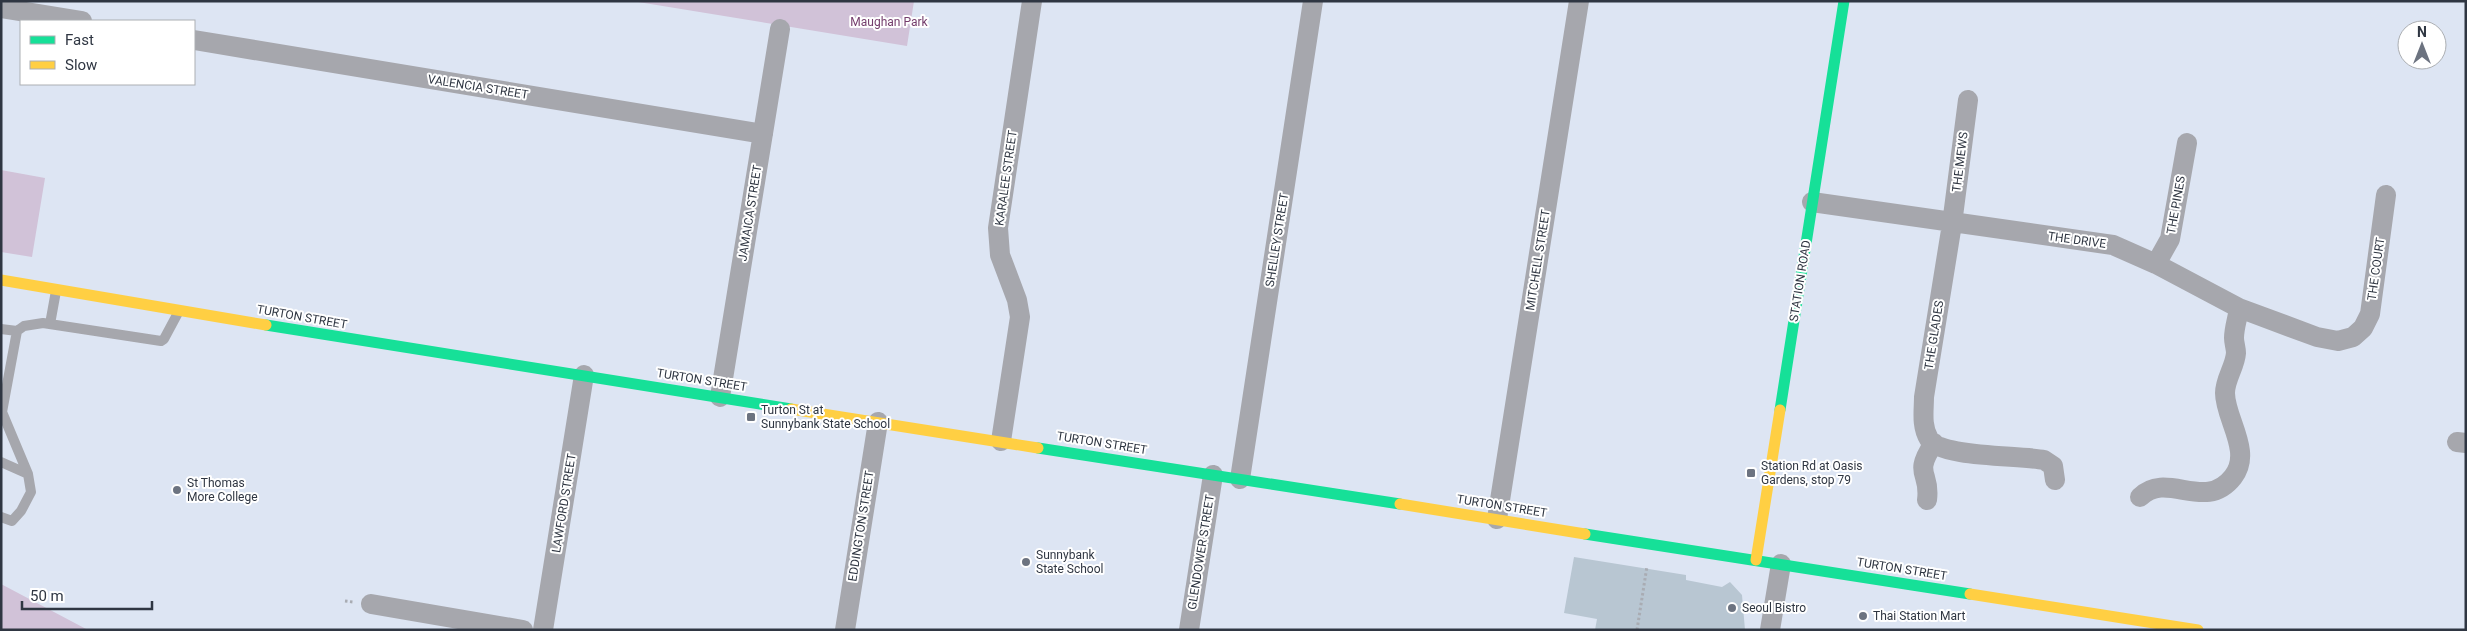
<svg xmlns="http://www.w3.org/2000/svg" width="2467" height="631" viewBox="0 0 2467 631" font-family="Roboto,sans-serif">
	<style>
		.green { fill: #d1c2d8 }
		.building { fill: #b8c6d2 }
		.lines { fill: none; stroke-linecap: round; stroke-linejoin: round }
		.path { stroke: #a9acb3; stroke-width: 3; stroke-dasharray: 2.5 2.5; stroke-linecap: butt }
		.lane { stroke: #a6a7ad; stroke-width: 10 }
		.street { stroke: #a6a7ad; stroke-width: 20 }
		.fast { stroke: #16e098; stroke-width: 11 }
		.slow { stroke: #ffcf43; stroke-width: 11 }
		.poi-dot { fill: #6c7380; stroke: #fff; stroke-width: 2 }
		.labels { text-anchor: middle; stroke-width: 4; stroke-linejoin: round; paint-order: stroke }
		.park-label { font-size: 12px; fill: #743d6c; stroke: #fff }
		.street-label { font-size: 12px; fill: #2f3642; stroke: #fff }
		.poi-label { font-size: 12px; fill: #2f3642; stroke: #fff; text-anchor: start }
	</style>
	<rect width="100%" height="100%" fill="#dde5f3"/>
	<path class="green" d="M632,1h282l-7,45z
		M1,170l44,8 -13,79 -31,-5z
		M1,584l87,46h-87z"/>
	<path class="building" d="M1574,557l112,18v5l36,7 8,-5 12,13 3,35h-150l2,-11 -33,-6z"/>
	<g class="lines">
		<path class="path" d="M345,601l8,1
			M1637,630l10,-64"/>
		<path class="lane" d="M50,324l6,-33
			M1,329l16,2
			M1,462l27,12
			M1,517l11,4 9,-10 10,-19 -3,-18 -26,-62 15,-81 7,-5 19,-3 118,18 3,-2 15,-28"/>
		<path class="street" d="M1,8l81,13
			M194,40l569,94
			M1968,100l-16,124 -28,173c0,13 -3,29 5,42 12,19 91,16 115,21l9,6 2,14
			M1812,202l301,43 43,19 83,44 78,29 21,4 15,-4 10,-9 7,-14 16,-119
			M2156,264l14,-25 17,-96
			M720,397l60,-368
			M1001,441l19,-124 -3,-17 -17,-45 -2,-27 34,-227
			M2457,442l9,1
			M1240,479l73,-478
			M2140,497c27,-27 65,16 93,-20 20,-25 -8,-58 -8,-84 0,-14 10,-26 11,-40 0,-5 -2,-10 -2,-15 0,-10 4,-21 5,-30
			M1927,500c4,-29 -15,-24 7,-57
			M1497,519l82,-518
			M371,604l152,26
			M543,630l41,-255
			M845,630l33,-208
			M1189,630l24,-155
			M1770,630l11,-66"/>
		<path class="fast" d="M266,325l525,84
			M1780,410l64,-409
			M1038,448l362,56
			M1585,534l385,60"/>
		<path class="slow" d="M1,280l265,45
			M791,409l247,39
			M1400,504l185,30
			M1756,560l24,-150
			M1970,594l228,36"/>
	</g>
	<g class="poi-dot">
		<rect x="746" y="412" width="10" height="10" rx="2.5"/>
		<rect x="1746" y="468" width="10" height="10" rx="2.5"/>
		<circle cx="177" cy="490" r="5"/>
		<circle cx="1026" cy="562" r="5"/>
		<circle cx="1732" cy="608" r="5"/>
		<circle cx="1863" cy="616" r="5"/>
	</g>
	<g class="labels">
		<g class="park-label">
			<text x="889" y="26">Maughan Park</text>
		</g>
		<g class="street-label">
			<text transform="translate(478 87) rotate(9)" y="4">VALENCIA STREET</text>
			<text transform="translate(1960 162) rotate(-83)" y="4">THE MEWS</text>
			<text transform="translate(1006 178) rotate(-82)" y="4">KARALEE STREET</text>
			<text transform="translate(2176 205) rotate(-80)" y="4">THE PINES</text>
			<text transform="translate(750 213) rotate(-81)" y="4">JAMAICA STREET</text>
			<text transform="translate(1277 240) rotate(-81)" y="4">SHELLEY STREET</text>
			<text transform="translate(2077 240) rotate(8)" y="4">THE DRIVE</text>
			<text transform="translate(1538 260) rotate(-81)" y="4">MITCHELL STREET</text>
			<text transform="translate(2376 269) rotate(-82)" y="4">THE COURT</text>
			<text transform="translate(1800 281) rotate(-81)" y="4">STATION ROAD</text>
			<text transform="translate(302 317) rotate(10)" y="4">TURTON STREET</text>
			<text transform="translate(1934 335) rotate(-81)" y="4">THE GLADES</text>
			<text transform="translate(702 380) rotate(9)" y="4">TURTON STREET</text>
			<text transform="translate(1102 443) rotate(9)" y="4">TURTON STREET</text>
			<text transform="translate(564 503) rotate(-81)" y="4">LAWFORD STREET</text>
			<text transform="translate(1502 506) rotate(9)" y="4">TURTON STREET</text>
			<text transform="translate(861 526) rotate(-81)" y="4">EDDINGTON STREET</text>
			<text transform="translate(1201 552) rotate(-81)" y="4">GLENDOWER STREET</text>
			<text transform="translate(1902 569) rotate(9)" y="4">TURTON STREET</text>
		</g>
		<g class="poi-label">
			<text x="761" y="414">Turton St at<tspan x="761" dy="14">Sunnybank State School</tspan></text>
			<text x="1761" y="470">Station Rd at Oasis<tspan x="1761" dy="14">Gardens, stop 79</tspan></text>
			<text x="187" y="487">St Thomas<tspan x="187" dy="14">More College</tspan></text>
			<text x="1036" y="559">Sunnybank<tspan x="1036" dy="14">State School</tspan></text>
			<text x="1742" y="612">Seoul Bistro</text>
			<text x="1873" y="620">Thai Station Mart</text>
		</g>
	</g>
	<rect width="2467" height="631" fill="none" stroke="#2f3642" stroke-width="5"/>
	<rect x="20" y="20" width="175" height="65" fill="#ffffff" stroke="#acafb3"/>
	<rect x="30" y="36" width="25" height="8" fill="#16e098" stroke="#acafb3"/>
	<text x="65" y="45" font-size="15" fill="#2f3642">Fast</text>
	<rect x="30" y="61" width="25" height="8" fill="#ffcf43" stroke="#acafb3"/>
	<text x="65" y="70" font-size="15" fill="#2f3642">Slow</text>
	<g transform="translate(2422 45)"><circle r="24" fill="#ffffff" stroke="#acafb3"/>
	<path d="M0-4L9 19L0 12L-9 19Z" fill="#6c7380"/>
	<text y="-8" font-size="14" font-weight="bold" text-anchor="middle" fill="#2f3642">N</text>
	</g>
	<path d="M22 601v8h130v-8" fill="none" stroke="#2f3642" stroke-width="2.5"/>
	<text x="30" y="601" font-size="15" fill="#2f3642" stroke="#ffffff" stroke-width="4" paint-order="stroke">50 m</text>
</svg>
